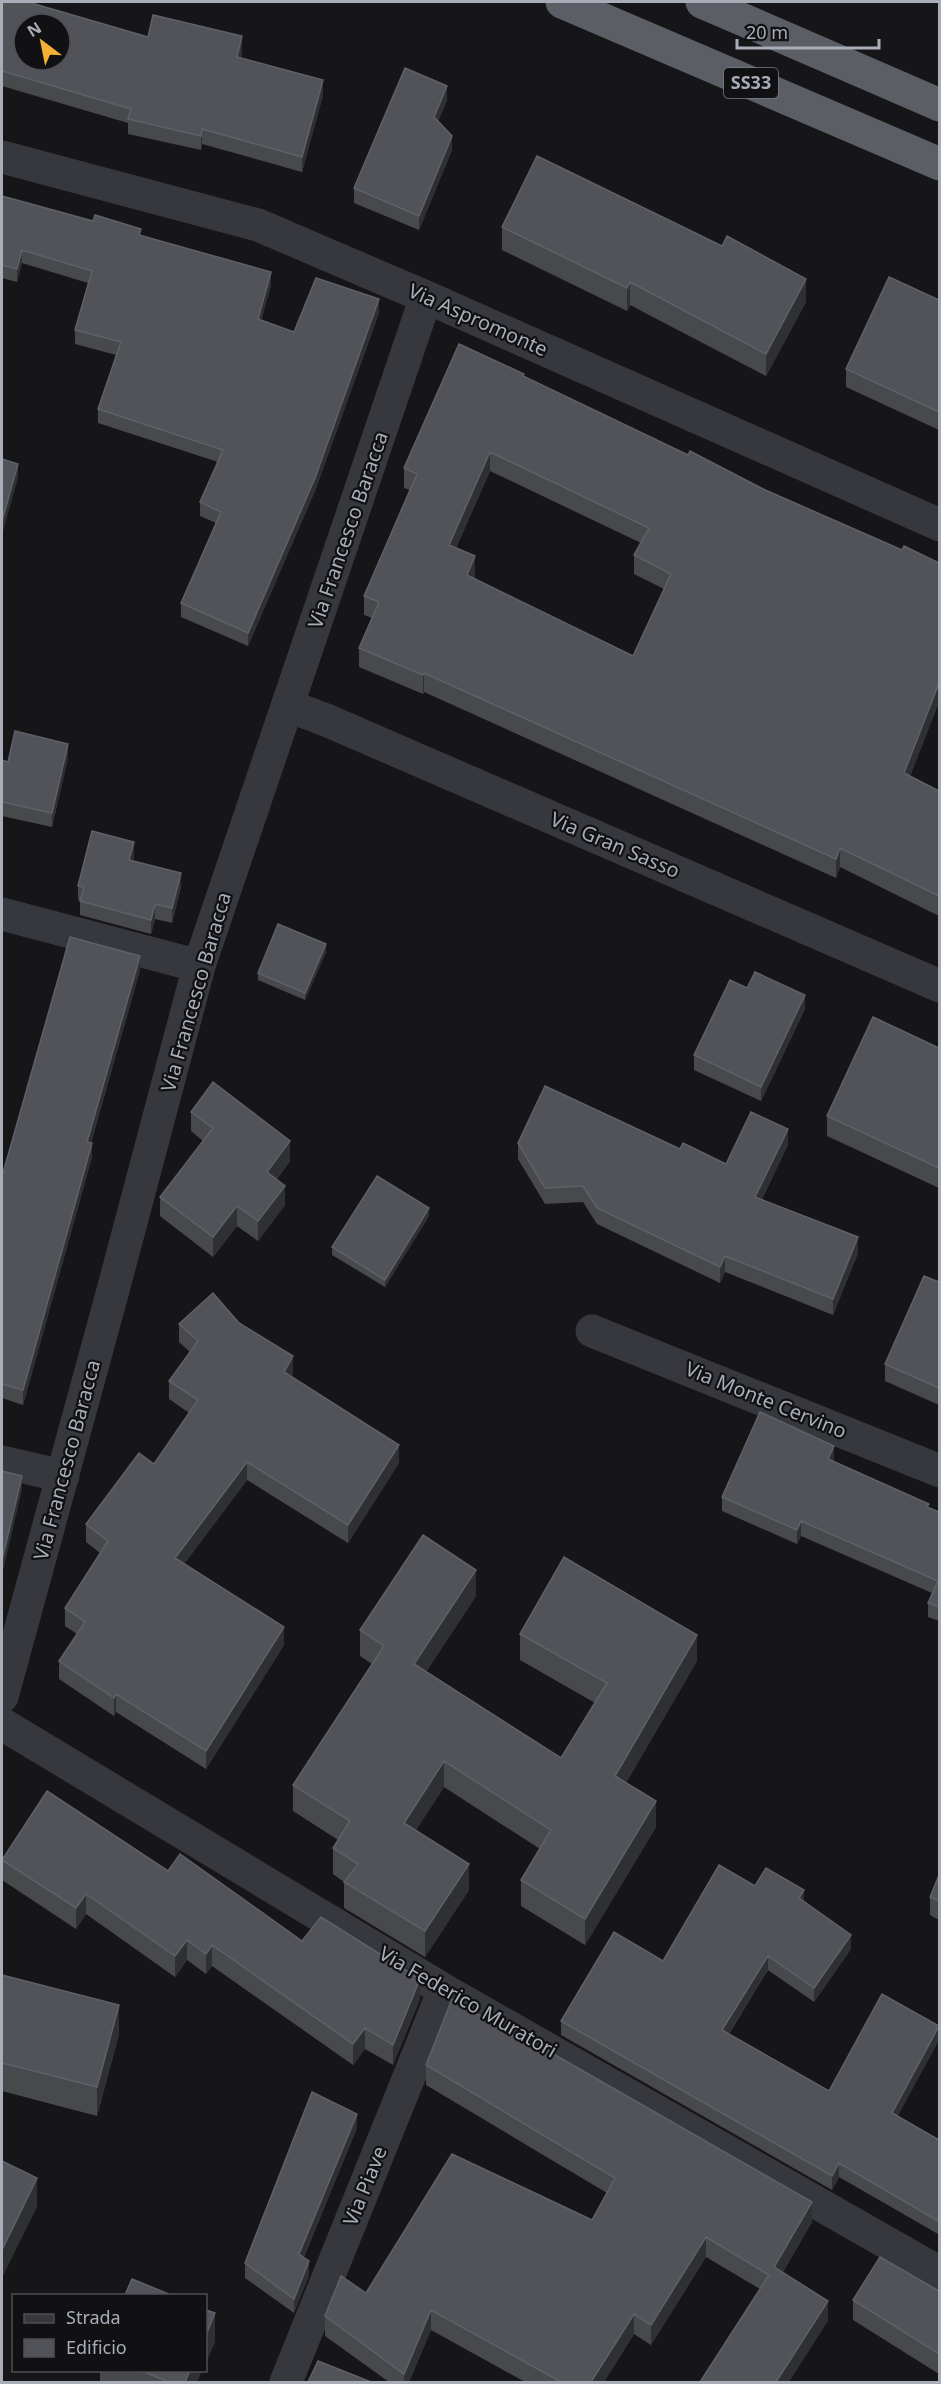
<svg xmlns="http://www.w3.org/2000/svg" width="941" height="2384" viewBox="0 0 941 2384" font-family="'Noto Sans',sans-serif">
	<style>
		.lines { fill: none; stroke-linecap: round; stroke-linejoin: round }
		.minor { stroke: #37383d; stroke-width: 33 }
		.trunk { stroke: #5b5e65; stroke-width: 33 }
		.wall { fill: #47494d; fill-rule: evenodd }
		.shaded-wall { fill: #2f3033 }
		.building { fill: #525359; stroke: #5f6168; stroke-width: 1.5; fill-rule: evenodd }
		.labels { text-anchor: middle; stroke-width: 4.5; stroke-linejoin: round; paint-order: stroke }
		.shield { fill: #111113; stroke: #7b7e86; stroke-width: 1.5 }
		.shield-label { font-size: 18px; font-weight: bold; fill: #a8adb8 }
		.street-label { font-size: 20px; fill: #a8adb8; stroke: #111113 }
	</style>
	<rect width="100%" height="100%" fill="#161618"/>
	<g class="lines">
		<path class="minor" d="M2,157l256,68 168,72 514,228
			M289,706l37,14 614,266
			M2,914l197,52
			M592,1331l348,140
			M2,1462l61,14
			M2,1697l110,-403 87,-328 227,-669
			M2,1724l442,266 496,283
			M286,2382l158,-392"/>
		<path class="trunk" d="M562,2l378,162
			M702,2l238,103"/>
	</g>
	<path class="wall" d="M2,2l146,35 94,13 -1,8 82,37 -21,77 -100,-28 -1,6 -73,-16v-11l-126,-37z
		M447,100l-9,21 14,29 -33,80 -65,-27v-15z
		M2,196l139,39 130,50 -10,35 33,12 85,-19 -64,178 -67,155 -67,-29v-14l35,-80 -16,-7v-14l18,-40 -120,-39v-14l18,-54 -41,-11v-14l13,-47 -66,-20 -5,19 -15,-4z
		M502,227l304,75 -40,74 -136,-71 -3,6 -125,-61z
		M939,300v130l-93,-43v-18z
		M524,377l415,325 -29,74 29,15v125l-99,-49 -4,11 -412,-186 -1,2 -64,-27v-19l13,-30 -8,-3v-19l46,-106 -6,-2v-20zM490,471l151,72 -7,12v19l30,15 -31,67 -159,-77 1,-4 -19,-27z
		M68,758l-16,69 -50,-11v-56l6,2z
		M134,856l-1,5 48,26 -9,36 -17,-4 -4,15 -71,-19v-15h-2v-14z
		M326,952l-21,48 -47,-20v-7z
		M140,970l-49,173 1,14 -69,248 -21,-7v-225h1z
		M747,988l58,21 -44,92 -67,-31v-15z
		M939,1048v140l-112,-52v-20z
		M191,1112l99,49 -13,18 8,26 -27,36 -21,-15 -24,31 -53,-41v-19l43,-56 -12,-10z
		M518,1143l162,6 46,15 62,-19 -26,54 96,54 -25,62 -108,-43 -5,11 -123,-59 -14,-22 -38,2 -27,-45z
		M429,1216l-44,71 -53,-32v-8z
		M939,1282v123l-54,-24v-17z
		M239,1323l54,51 -2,3 108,86 -51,80 -101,-63 -63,84 100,81 -78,124 -90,-57 -2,4 -55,-37v-18l18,-27 -12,-8v-18l35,-55 -14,-11v-18l68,-60 35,-51 -20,-14v-18l21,-29 -11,-10v-18z
		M834,1460l-1,2 106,50v109l-11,-4v-14l4,-10 -131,-57 -4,8 -75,-33v-14z
		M476,1596l-50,76 135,86 34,-55 -75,-43v-26l177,27 -71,122 30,44 -71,118 -64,-39v-26l19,-31 -96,-62 -28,43 53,60 -44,67 -81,-49v-26l-11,-8v-26l5,-8 -45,-29v-26l79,-121 -12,-8v-26z
		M2,1859l166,12 134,70 118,58 -27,66 -28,-16 -12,16 -141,-99 -6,8 -19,-14 -12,17 -89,-63 -10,15 -74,-49z
		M939,1875v45l-9,-5v-18z
		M755,1886l49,16 47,47 -37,53 -46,-32 -39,64 100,57 110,-51 -42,76 42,24 -1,94 -99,-57 -7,13 -271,-155v-14l102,-60z
		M2,1975l117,59 -22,82 -95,-25z
		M426,2065l386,157 -29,50 45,49 -68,-32 -54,-32 -55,88 -17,-11 -30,48h-79l-94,-52 -22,52h-20l-64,-46v-20l41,-23 226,-73 15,-27 -181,-108z
		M357,2128l-53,129 5,18 -15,38 -49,-35v-15z
		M939,2291v83l-86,-54v-20z
		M100,2370h102l-5,12h-97z"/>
	<path class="shaded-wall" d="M242,36v14l-5,21v-14z
		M323,80v15l-21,77v-15z
		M447,86v14l-13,31v-14z
		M202,129v15l-1,6v-14z
		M452,136v14l-33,80v-14z
		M22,250v13l-5,19v-13z
		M271,272v13l-13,48v-14z
		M806,279v23l-40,74v-22z
		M630,282v23l-3,6v-23z
		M379,299v14l-64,178 -67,155v-13z
		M490,452v19l-41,93v-19z
		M18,464v14l-16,57v-14z
		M475,556v19l-8,19v-19z
		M424,673v19l-1,2v-19z
		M939,683v19l-35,90v-19z
		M68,744v14l-16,69v-14z
		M134,842v14l-5,18v-14z
		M840,848v19l-4,11v-19z
		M181,873v14l-9,36v-15z
		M155,904v15l-4,15v-14z
		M326,944v8l-21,48v-7z
		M140,956v14l-53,186v-14z
		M805,995v14l-44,92v-14z
		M788,1129v16l-33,68v-16z
		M290,1141v20l-23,31v-20z
		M92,1143v14l-69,248v-15z
		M285,1186v19l-27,36v-20z
		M237,1206v20l-24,31v-20z
		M429,1208v8l-44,71v-7z
		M858,1237v16l-25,62v-16z
		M725,1256v16l-5,11v-16z
		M293,1356v18l-9,16v-18z
		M399,1445v18l-51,80v-18z
		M834,1446v14l-6,14v-15z
		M247,1462v18l-72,96v-18z
		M22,1476v14l-20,85v-15z
		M801,1521v15l-4,8v-14z
		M476,1570v26l-62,94v-26z
		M284,1627v18l-78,124v-18z
		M697,1635v26l-82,141v-26z
		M116,1694v18l-2,4v-18z
		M444,1761v26l-40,62v-26z
		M656,1801v26l-71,118v-26z
		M469,1864v26l-44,67v-26z
		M804,1890v14l-5,-6z
		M86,1894v20l-10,15v-21z
		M851,1935v14l-37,53v-14z
		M187,1940v20l-12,17v-21z
		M212,1945v21l-6,8v-20z
		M768,1956v14l-46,74v-14z
		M420,1979v20l-27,66v-20z
		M119,2005v29l-22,82v-29z
		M939,2026v14l-47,87v-14z
		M365,2028v21l-12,16v-21z
		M357,2114v14l-58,140v-14z
		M839,2163v14l-7,13v-14z
		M37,2178v29l-35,71v-28z
		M812,2202v20l-38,65v-20z
		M706,2237v20l-55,88v-20z
		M309,2261v14l-15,38v-14z
		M828,2301v20l-39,61h-13z
		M431,2310v20l-22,52h-5v-8z
		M215,2313v29l-9,21v-28z
		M634,2314v20l-30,48h-13z
		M190,2370h12l-5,12h-12z"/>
	<path class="building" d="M2,2h26l120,35 5,-22 89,21 -5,21 86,23 -21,77 -100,-28 -1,7 -73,-17 3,-10 -129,-38zM24,24h36v36h-36z
		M405,68l42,18 -13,31 18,19 -33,80 -65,-28z
		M537,156l185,90 5,-10 79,43 -40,75 -136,-72 -3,6 -125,-61z
		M2,196l91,25 2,-6 46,14 -2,6 132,37 -13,47 36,13 22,-54 63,21 -64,179 -67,155 -67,-30 40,-91 -21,-10 23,-52 -125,-41 23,-67 -46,-12 17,-59 -70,-21 -5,19 -15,-4z
		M889,277l50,23v112l-93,-43z
		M459,344l65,30 -1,2 165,79 2,-4 73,38 139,61 2,-4 35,17v120l-35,90 35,18v105l-99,-48 -4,11 -412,-186 -1,2 -64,-27 20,-46 -15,-6 53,-122 -13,-6zM490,452l159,76 -15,27 37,19 -38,82 -166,-81 8,-19 -26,-11z
		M2,459l16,5 -16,57z
		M15,731l53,13 -16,69 -50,-11v-42l6,2z
		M92,831l42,11 -5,18 52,13 -9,35 -17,-4 -4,16 -71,-19 4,-14 -6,-1z
		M278,924l48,20 -21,49 -47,-20z
		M70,937l70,19 -53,186 5,1 -69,247 -21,-6v-211h1z
		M755,972l50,23 -44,92 -67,-32 36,-75 17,8z
		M873,1017l66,31v120l-112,-52z
		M213,1082l77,59 -23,31 18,14 -27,35 -21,-15 -24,31 -53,-40 53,-69 -22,-16z
		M545,1086l135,63 3,-6 43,21 25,-52 37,17 -33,68 103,40 -25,62 -108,-43 -5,11 -123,-59 -14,-22 -38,2 -27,-45z
		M377,1176l52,32 -44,72 -53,-33z
		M924,1276l15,6v106l-54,-24z
		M213,1293l26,30 54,33 -9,16 115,73 -51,80 -101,-63 -72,96 109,69 -78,124 -90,-57 -2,4 -55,-37 26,-39 -20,-14 43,-67 -22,-17 53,-71 15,11 44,-64 -29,-19 29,-40 -19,-17z
		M760,1412l74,34 -6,13 101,45 -2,3 12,5v95l-11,-4 10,-22 -137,-60 -4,9 -75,-33z
		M2,1471l20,5 -20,84z
		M423,1535l53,35 -62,94 147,94 46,-75 -87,-49 44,-77 133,78 -82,141 41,25 -71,118 -64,-39 30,-50 -107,-69 -40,62 65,41 -44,67 -81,-49 14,-18 -25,-16 17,-27 -57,-36 91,-139 -24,-16z
		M47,1791l121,80 12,-17 122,87 19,-24 99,62 -27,66 -28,-17 -12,16 -141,-99 -6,9 -19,-14 -12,16 -89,-62 -10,14 -74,-48z
		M719,1865l36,21 11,-18 38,22 -5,8 52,37 -37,53 -46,-32 -46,74 107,61 53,-97 57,32 -47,87 47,27v77l-1,4 -99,-58 -7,13 -271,-155 53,-89 49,29z
		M939,1875v26l-9,-4z
		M2,1975l117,30 -22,82 -95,-24z
		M452,1999l88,53 3,-4 269,154 -38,65 54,34 -52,81h-76l69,-107 -63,-38 -55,88 -17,-11 -43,68h-30l-130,-72 -27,64 -79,-58 16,-40 25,17 86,-139 140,66 23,-42 -189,-113z
		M312,2092l45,22 -58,140 10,7 -15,38 -49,-36z
		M2,2161l35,17 -35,72z
		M880,2257l59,34v63l-86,-54z
		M132,2279l39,16h-46z
		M206,2310l9,3 -9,22z
		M318,2361l53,21h-63z
		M139,2370h51l-5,12h-16z"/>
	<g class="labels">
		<rect class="shield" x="724" y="68" width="54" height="30" rx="4.5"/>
		<g class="shield-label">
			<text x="751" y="89">SS33</text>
		</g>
		<g class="street-label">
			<text transform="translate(478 320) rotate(24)" y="7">Via Aspromonte</text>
			<text transform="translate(348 530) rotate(-71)" y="7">Via Francesco Baracca</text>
			<text transform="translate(615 845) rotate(23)" y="7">Via Gran Sasso</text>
			<text transform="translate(196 992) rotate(-74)" y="7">Via Francesco Baracca</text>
			<text transform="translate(766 1400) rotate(22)" y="7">Via Monte Cervino</text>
			<text transform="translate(67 1460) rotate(-75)" y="7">Via Francesco Baracca</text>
			<text transform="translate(468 2002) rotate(30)" y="7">Via Federico Muratori</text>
			<text transform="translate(365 2186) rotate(-68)" y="7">Via Piave</text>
		</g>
	</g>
	<rect width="941" height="2384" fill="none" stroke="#a8adb8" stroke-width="6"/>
	<rect x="12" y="2294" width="195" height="78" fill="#111113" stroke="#4d4f55" stroke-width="1.5"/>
	<rect x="24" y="2314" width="30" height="9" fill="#37383d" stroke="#4d4f55" stroke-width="1.5"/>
	<text x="66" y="2324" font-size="18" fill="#a8adb8">Strada</text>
	<rect x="24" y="2339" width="30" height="18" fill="#525359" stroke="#4d4f55" stroke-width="1.5"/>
	<text x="66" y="2354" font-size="18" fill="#a8adb8">Edificio</text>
	<g transform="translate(42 42) rotate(328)"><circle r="28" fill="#111113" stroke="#4d4f55" stroke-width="1.5"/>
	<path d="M0-4.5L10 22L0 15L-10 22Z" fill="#f2b134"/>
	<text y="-9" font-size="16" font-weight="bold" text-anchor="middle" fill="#a8adb8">N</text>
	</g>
	<path d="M737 39v9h142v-9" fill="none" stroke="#a8adb8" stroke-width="3"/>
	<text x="746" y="39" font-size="18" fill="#a8adb8" stroke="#111113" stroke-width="4.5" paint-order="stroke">20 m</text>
</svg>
